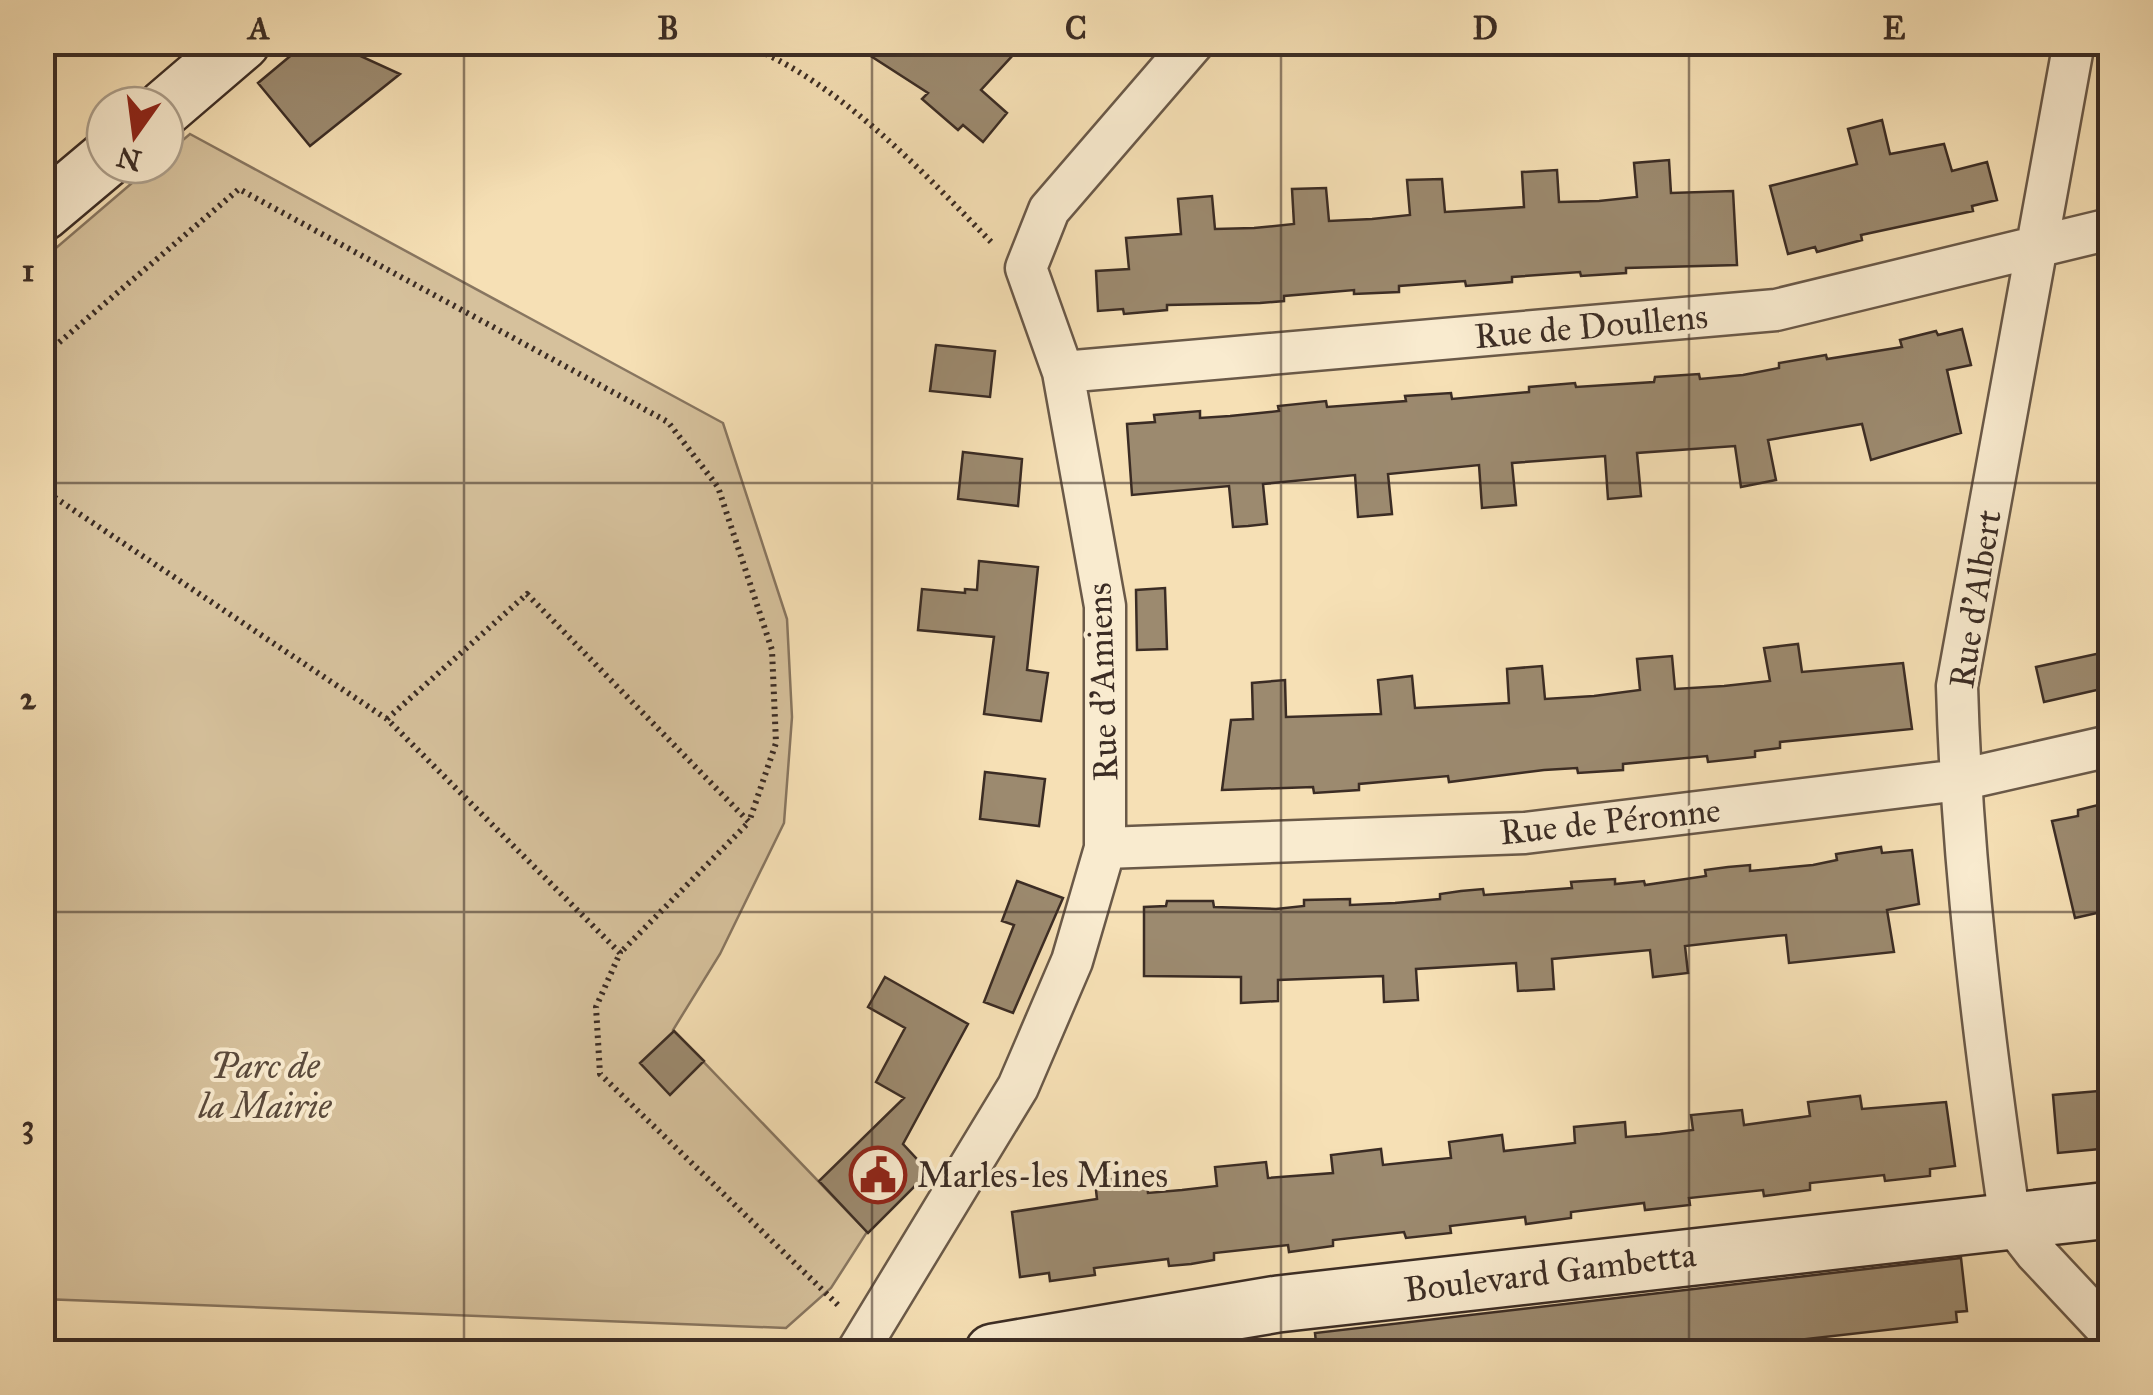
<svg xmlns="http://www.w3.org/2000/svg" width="2153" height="1395" viewBox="0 0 2153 1395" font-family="'IM FELL Great Primer',serif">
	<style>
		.green { fill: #d6c19c; stroke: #887660; stroke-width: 2.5 }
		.building { fill: #9c8a6f; stroke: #3b2c24; stroke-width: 2.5 }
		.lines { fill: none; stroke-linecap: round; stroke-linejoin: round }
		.street-casing { stroke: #6a5948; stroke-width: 45 }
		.secondary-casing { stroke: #3b2c24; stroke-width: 60 }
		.path { stroke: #3b2c24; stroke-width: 6; stroke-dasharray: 2.5 5; stroke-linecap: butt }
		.street { stroke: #f9ebcf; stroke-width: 40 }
		.secondary { stroke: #f9ebcf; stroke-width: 55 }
		.grid { fill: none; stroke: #3b2c24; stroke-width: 2.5; stroke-opacity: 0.55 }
		.labels { text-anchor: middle; stroke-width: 8; stroke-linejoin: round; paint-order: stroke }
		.street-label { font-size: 35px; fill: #3b2c24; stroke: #f9ebcf }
		.park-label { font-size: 35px; font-style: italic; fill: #5a4a3c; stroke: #f9ebcf }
		.poi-label { font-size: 35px; fill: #3b2c24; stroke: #f9ebcf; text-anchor: start }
		.neatline { fill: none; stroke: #3b2c24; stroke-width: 4 }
		.grid-label { font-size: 32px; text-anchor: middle; font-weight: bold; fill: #3b2c24 }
	</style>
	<rect width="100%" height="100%" fill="#f6e0b5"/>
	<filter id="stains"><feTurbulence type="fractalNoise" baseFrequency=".002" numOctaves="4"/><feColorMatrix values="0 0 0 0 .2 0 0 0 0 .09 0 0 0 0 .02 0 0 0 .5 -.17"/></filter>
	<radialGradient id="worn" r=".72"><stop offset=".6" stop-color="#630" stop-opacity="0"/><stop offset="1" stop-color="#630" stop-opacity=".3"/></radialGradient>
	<path class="green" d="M190,134l533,289 64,196 5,98 -8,106 -64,131 -47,76 194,202 -36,56 -45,40 -743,-29 -1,-1039 111,-95h12v-10z"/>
	<path class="building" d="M307,42h23l70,32 -90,72 -52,-63z
		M849,42h176l-44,48 26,23 -24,29 -20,-17 -5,5 -36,-31 6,-6z
		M1882,120l8,34 54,-10 8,27 35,-9 10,38 -25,6 1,5 -112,24 1,5 -45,12 -2,-5 -27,7 -18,-68 87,-22 -9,-35z
		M1669,160l2,33 62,-2 4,74 -111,3v5l-45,3 -1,-4 -68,5v5l-22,2 -24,2 -1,-5 -66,5v6l-45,2v-4l-70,6v5l-24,2 -93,2v5l-43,4 -1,-5 -25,2 -2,-40 33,-2 -3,-31 55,-4 -3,-35 34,-3 3,33 39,-1 40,-4 -2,-35 34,-1 3,33 43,-2 38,-4 -3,-35 35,-1 3,33 79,-5 -2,-35 35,-2 2,32 40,-1 38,-4 -3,-34z
		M1962,329l9,36 -24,5 14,63 -90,27 -9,-36 -94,16 8,40 -35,7 -6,-41 -98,7 4,43 -33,3 -3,-43 -93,7 4,42 -34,3 -3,-43 -91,9 4,40 -34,3 -3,-42 -92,9 4,40 -19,2 -15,1 -4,-41 -97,9 -5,-71 28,-2 -1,-7 46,-4v7l30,-2 49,-5 -1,-5 48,-5 1,6 79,-6 -1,-5 46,-3 1,6 77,-7v-5l46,-4 1,4 78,-5 1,-5 44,-3 1,5 43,-4 36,-7v-5l47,-8 1,4 75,-12 -2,-7 36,-9 2,4z
		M936,345l59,6 -5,46 -60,-6z
		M963,452l59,7 -4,47 -60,-7z
		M979,561l59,6 -11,103 21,3 -7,48 -57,-7 10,-77 -76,-7 4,-41 43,4v-4l12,1z
		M1165,588l2,61 -30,1 -1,-60z
		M1798,644l4,28 101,-9 9,66 -132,13v6l-25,3v6l-47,5 -1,-6 -84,8v6l-45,3 -1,-5 -33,2 -95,12 -1,-6 -89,8v6l-45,3 -1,-6 -91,3 9,-70 22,-1 -1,-36 33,-3 1,37 95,-3 -3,-34 34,-4 3,32 94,-5 -2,-34 35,-3 3,33 49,-3 46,-6 -3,-31 35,-3 3,33 49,-3 46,-5 -6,-33z
		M2110,651v36l-66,15 -8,-35z
		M985,772l60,7 -6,47 -59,-7z
		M2110,802v108l-35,8 -23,-97 26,-5v-6z
		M1881,847l1,6 30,-3 7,54 -32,6 7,42 -105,11 -3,-28 -49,5 -52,6 3,27 -35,4 -3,-27 -98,9 2,30 -36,2 -2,-28 -100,6 2,31 -34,2 -1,-26 -105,4v21l-37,2v-26l-97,-1v-69l22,-1 1,-5h46l1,6 62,2 28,-3v-6l46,-1v6l45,-2 45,-4v-5l21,-3 22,-2 1,6 88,-7 -1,-6 44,-3v5l29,-3 1,4 61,-9 -1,-6 23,-3 22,-2v6l63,-6 24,-5 -1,-6z
		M1017,881l46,17 -50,115 -29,-11 30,-77 -12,-4z
		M885,977l83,47 -65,120 26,28 -61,61 -49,-52 85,-83 -28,-16 29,-54 -37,-21z
		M674,1031l30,30 -34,34 -30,-32z
		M2110,1090v58l-52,5 -5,-58z
		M1860,1096l2,13 84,-7 9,64 -25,3v7l-45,5 -1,-6 -74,8v7l-46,6 -1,-6 -74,8 1,7 -45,5 -1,-7 -73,9v6l-45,6 -1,-7 -75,9 1,7 -45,5 -2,-6 -71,8v6l-44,6 -1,-7 -74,8v7l-23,4 -22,2 -1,-7 -74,9 1,7 -45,6 -1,-8 -29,4 -8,-65 85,-13 -2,-18 51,-6 2,18 34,-3 35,-4 -2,-19 51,-5 2,16 65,-5 -2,-18 50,-6 2,16 37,-4 31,-3 -2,-16 53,-7 2,16 71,-8 -1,-16 51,-5 1,15 34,-3 33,-4 -2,-15 51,-5 2,15 66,-9 -2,-14z
		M1961,1258l6,53 -11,1 1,10 -239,27 1,3h-402l-2,-19z"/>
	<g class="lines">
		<g class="street-casing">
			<path id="street" d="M2074,42l-117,644c5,179 27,356 53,534l25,32 75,80
				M1063,372l713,-62 334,-81
				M1105,848l420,-15 435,-53 150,-34
				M857,1352l161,-265 54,-126 33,-113v-242l-42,-234 -37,-104 23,-58 145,-168"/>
		</g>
		<g class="secondary-casing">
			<path id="secondary" d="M165,108l77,-66
				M42,213l63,-53
				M993,1352l285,-48 832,-94"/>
		</g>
		<path class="path" d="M738,42c98,36 185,130 256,203
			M42,357l197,-168 429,233 50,65 54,163 4,93 -27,79
			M42,489l345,230 233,234 -24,54 4,67 239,232
			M387,719l140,-125 222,228 -129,131"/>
		<use href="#street" class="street"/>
		<use href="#secondary" class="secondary"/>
	</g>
	<path class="grid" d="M464,42v1310M872,42v1310M1281,42v1310M1689,42v1310M42,483h2068M42,912h2068"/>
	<defs>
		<g id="civic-ring" transform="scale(2.875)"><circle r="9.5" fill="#f9ebcf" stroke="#8f2418" stroke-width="1.5"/><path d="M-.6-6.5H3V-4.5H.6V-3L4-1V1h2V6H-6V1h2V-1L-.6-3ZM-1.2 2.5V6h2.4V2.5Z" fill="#8f2418"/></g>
	</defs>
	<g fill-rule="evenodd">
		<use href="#civic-ring" x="878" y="1175"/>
	</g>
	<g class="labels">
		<g class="street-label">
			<text transform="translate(1591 326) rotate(-5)" y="12">Rue de Doullens</text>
			<text transform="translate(1975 599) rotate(-81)" y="12">Rue d'Albert</text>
			<text transform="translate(1102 682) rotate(-92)" y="12">Rue d'Amiens</text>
			<text transform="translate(1610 821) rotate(-6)" y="12">Rue de Péronne</text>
			<text transform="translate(1550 1272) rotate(-7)" y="12">Boulevard Gambetta</text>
		</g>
		<g class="park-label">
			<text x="265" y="1078">Parc de<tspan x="265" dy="40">la Mairie</tspan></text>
		</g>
		<g class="poi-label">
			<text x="917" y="1187">Marles-les Mines</text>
		</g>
	</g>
	<rect width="2153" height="1395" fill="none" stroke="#f6e0b5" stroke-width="110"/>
	<g transform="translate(135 135) rotate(194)"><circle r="48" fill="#f9ebcf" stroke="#ad9f8b" stroke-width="2.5"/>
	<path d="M0-8L18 38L0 25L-18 38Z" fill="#8f2418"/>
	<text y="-15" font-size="28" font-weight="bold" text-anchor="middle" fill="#3b2c24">N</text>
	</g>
	<rect x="55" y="55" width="2043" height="1285" class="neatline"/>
	<g class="grid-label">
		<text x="259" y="39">A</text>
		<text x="668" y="39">B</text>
		<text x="1076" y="39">C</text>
		<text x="1485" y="39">D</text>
		<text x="1894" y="39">E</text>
		<text x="28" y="281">1</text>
		<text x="28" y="709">2</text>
		<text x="28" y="1137">3</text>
	</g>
	<rect width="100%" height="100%" filter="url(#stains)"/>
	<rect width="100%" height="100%" fill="url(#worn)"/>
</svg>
